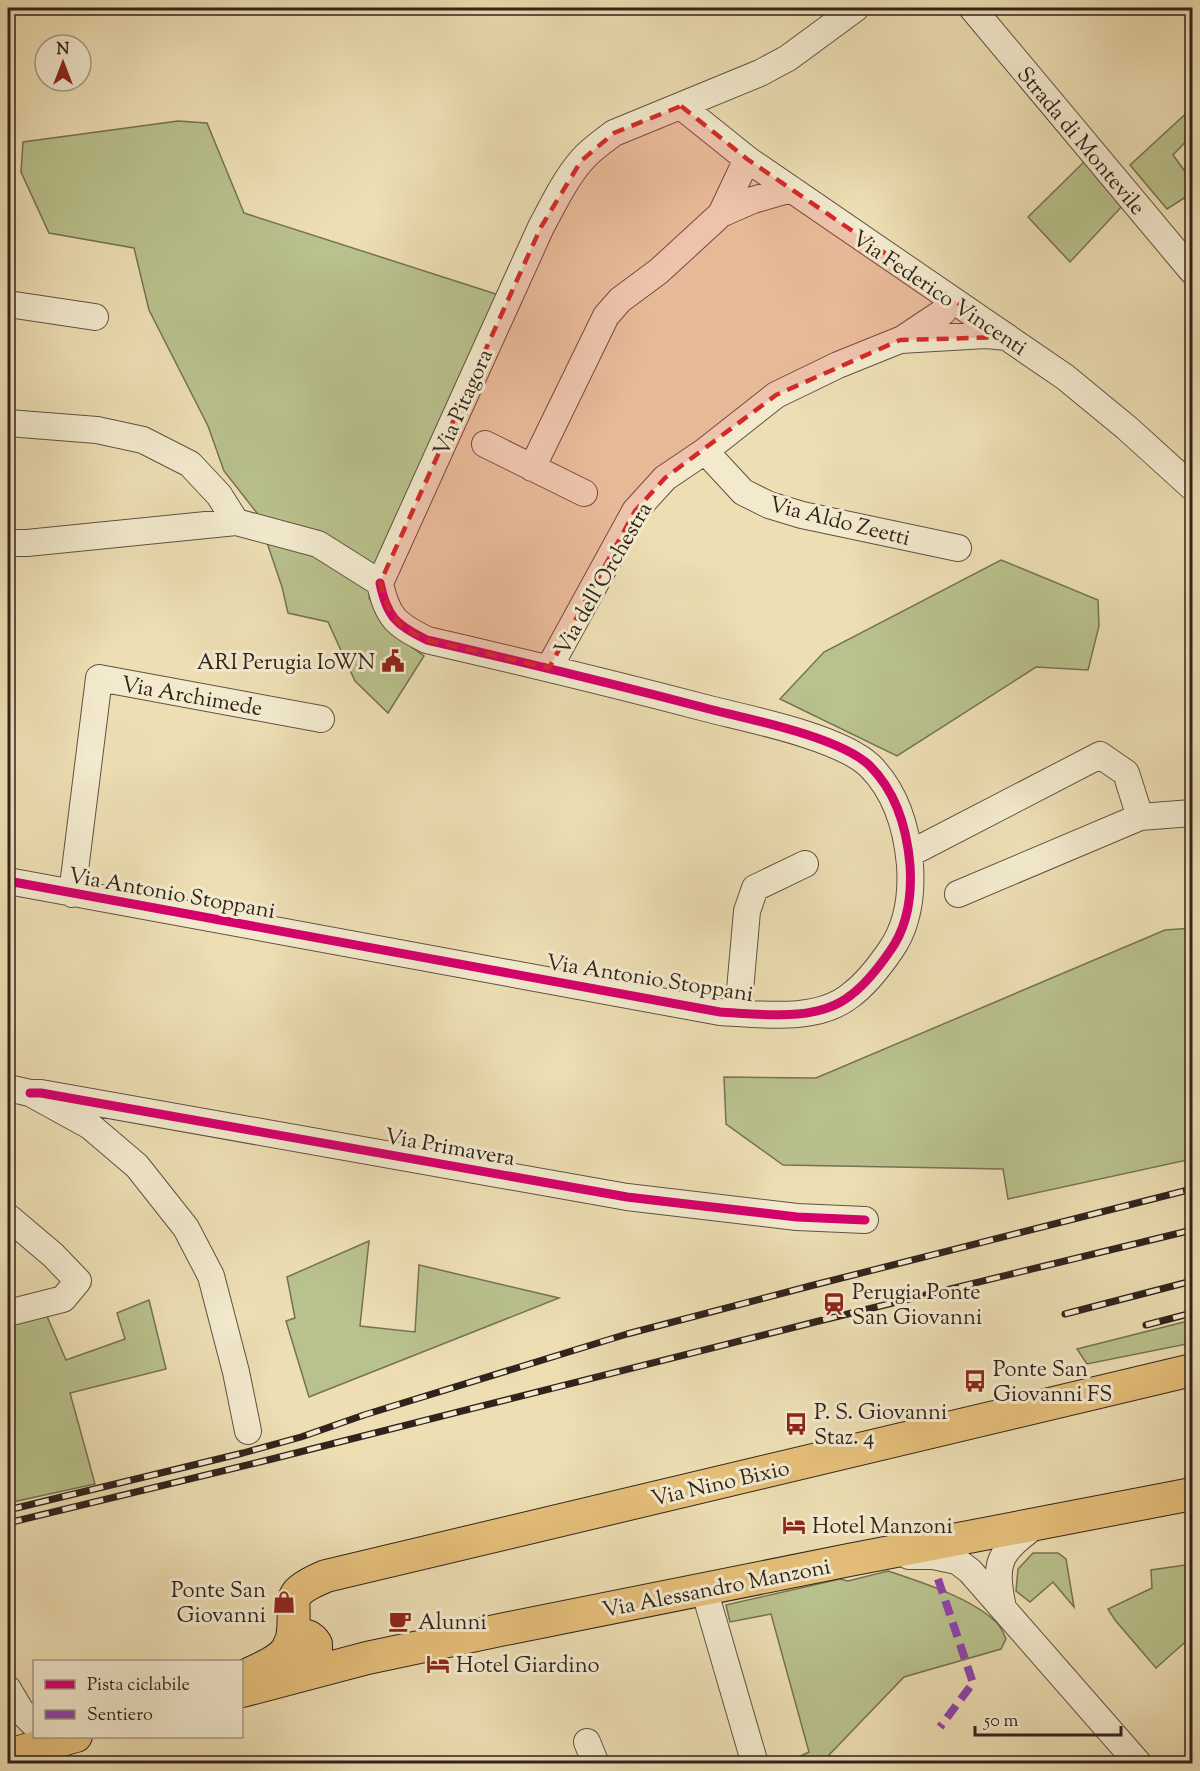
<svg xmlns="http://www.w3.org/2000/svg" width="1200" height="1771" viewBox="0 0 1200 1771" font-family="'Sorts Mill Goudy',serif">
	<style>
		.green { fill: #b9c18c; stroke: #757254; stroke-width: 1.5 }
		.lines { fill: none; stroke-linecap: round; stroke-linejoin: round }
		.minor-casing { stroke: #605242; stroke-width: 28 }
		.major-casing { stroke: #31231c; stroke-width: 34 }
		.minor { stroke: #f3eace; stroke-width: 26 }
		.major { stroke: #e6bf7a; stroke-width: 32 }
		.rail-casing { stroke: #31231c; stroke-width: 7 }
		.rail { stroke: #f3eace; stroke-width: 4.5; stroke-dasharray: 14; stroke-linecap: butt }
		.quiet { stroke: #8e44ad; stroke-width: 8; stroke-dasharray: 15 8; stroke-linecap: butt }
		.cycleway-casing { stroke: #f3eace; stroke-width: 13 }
		.cycleway { stroke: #d6006c; stroke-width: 9 }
		.marked { fill: #d62828; fill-opacity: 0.2; stroke: #d62828; stroke-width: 4.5; stroke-dasharray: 12 8; stroke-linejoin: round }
		.labels { text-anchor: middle; stroke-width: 6; stroke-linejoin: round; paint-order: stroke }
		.street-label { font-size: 22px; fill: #31231c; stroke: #f3eace }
		.poi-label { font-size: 22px; fill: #31231c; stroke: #f3eace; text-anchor: start }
	</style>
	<rect width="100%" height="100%" fill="#eddeb3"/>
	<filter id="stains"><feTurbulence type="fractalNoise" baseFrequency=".00333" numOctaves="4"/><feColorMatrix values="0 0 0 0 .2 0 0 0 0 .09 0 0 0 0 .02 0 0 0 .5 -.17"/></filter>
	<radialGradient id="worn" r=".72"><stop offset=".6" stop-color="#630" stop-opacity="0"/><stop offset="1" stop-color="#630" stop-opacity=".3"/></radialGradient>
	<path class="green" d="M1192,108v27l-19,20 19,26v12l-25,16 -37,-44z
		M178,121l29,2 37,90 255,82 -123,275 -7,28 24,36 31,22 -36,57 -33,-32 -27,-59 -40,-9 -6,-26 -25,-74 -33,-42 -16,-45 -59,-116 -15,-62 -85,-15 -28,-61 2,-30z
		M1086,160l39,43 -55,59 -42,-45z
		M1001,560l97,40 1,26 -11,44 -52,-3 -139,89 -117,-57 44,-47z
		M1192,928v231l-184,40 -5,-30 -220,-4 -57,-41 -2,-47 92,1 349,-148z
		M369,1241l-9,85 55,6 4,-67 140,33 -250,99 -23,-76 9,-3 -8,-41z
		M149,1300l17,69 -96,24 25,91 -87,19v-179l38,-10 20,46 59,-21 -8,-26z
		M1192,1320v23l-105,21 -10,-15z
		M1033,1553h25l8,6 8,48 -21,-25 -23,20 -14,-11 2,-22z
		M1192,1564v72l-36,32 -41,-48 -7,-11 44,-21 -1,-18z
		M888,1571c33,11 84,27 109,52 4,4 7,11 9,16l-5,10 -97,28 -75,78 8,8h-51l23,-11 -38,-138 -41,8 -4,-17 114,-26 8,2z"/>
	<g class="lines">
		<g class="minor-casing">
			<path id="minor" d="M972,8l220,263
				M681,106l66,53 318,218 62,51 65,59
				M721,214l32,-14 38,-11
				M8,304l87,13
				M901,340l42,-28 6,-13
				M8,423l89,7 46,10 47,24 29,31 17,27
				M485,444l99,49
				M705,451l38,41 26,13 33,10 156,33
				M532,468l74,-152 14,-16 39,-29 62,-57 26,-55
				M8,543h19l209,-21 82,22 62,39
				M380,583l161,-356c12,-22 23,-46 40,-66 9,-11 21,-19 33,-28l146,-60 28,-15 68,-50
				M549,668l86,-157 30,-33 40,-27 71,-56 62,-30 62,-25 86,-5 21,2
				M909,854l191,-99 26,18 14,44 52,-4
				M8,881l712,131c40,2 97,11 131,-17 16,-12 28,-28 39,-44 18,-25 22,-56 20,-86 -3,-35 -14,-73 -40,-99 -29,-28 -116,-46 -157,-56 -95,-25 -190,-48 -286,-70 -30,-15 -40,-22 -47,-57
				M72,894l27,-216 222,41
				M958,894l182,-77
				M738,1013l9,-102 8,-23 50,-24
				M8,1088l22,5 60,33 47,40 49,62 25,48 25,96 12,59
				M30,1093h11l586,104 170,20 68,3
				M8,1217l45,38 25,26 -15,18 -55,14
				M909,1556h24l24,5 13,10 169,193
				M704,1589l51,175
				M1003,1608c-10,-48 -4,-55 34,-84
				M8,1689l13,22 13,13
				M587,1742l9,22"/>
		</g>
		<g class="major-casing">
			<path id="major" d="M292,1639c7,-40 -13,-43 34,-63l866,-206
				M242,1677c13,-6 35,-14 44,-26 4,-5 3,-11 10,-15 9,-3 16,1 20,8v11l-7,8c-10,2 -16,0 -21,-9
				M242,1691l125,-33 143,-30 339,-68 343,-66
				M8,1755l68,-19"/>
		</g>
		<use href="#minor" class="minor"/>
		<use href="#major" class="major"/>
		<g class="rail-casing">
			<path id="rail" d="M1065,1314l127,-33
				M1146,1325l46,-12
				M8,1510l235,-57 58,-16 63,-22 263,-81 183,-48 382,-97
				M8,1523l264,-64 547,-138 373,-91"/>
		</g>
		<use href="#rail" class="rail"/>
		<path class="quiet" d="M938,1579l35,104 -33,44"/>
		<g class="cycleway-casing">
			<path id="cycleway" d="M8,881l712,131c40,2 97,11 131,-17 16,-12 28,-28 39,-44 18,-25 22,-56 20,-86 -3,-35 -14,-73 -40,-99 -29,-28 -116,-46 -157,-56 -95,-25 -190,-48 -286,-70 -30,-15 -40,-22 -47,-57
				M30,1093h11l586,104 170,20 68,3"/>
		</g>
		<use href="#cycleway" class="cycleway"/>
	</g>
	<path class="marked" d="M681,106l66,53 261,178 -108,3 -124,55 -111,83 -30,33 -86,157 -122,-28 -24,-12 -13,-15 -10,-30 161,-356 40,-66 33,-28z"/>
	<defs>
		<g id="civic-bare" transform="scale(1.8)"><path d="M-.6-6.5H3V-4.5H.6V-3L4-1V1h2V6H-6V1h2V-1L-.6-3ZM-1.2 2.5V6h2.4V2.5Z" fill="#8f2418" stroke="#f3eace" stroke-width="2.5" paint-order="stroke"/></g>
		<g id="station-bare" transform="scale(1.8)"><path d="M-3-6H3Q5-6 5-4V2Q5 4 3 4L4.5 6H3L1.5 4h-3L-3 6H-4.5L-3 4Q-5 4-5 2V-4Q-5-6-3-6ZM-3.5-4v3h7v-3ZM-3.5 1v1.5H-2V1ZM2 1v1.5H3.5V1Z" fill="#8f2418" stroke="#f3eace" stroke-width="2.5" paint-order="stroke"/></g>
		<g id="bus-bare" transform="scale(1.8)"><path d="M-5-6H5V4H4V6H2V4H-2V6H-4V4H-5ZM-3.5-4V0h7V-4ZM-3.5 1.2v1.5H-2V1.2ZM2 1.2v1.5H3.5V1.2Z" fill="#8f2418" stroke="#f3eace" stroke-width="2.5" paint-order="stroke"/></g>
		<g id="hotel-bare" transform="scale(1.8)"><path d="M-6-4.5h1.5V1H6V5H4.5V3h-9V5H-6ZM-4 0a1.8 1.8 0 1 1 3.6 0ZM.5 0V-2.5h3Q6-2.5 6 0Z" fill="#8f2418" stroke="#f3eace" stroke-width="2.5" paint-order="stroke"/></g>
		<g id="shop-bare" transform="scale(1.8)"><path d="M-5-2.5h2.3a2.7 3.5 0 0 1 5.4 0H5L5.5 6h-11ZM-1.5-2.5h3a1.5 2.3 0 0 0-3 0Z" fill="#8f2418" stroke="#f3eace" stroke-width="2.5" paint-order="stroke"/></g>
		<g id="cafe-bare" transform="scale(1.8)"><path d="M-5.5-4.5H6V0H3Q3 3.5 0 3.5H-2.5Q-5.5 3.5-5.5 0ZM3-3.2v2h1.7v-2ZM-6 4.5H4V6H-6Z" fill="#8f2418" stroke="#f3eace" stroke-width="2.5" paint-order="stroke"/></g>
	</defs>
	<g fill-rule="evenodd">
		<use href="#civic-bare" x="393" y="661"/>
		<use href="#station-bare" x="834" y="1304"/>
		<use href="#bus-bare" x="975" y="1381"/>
		<use href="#bus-bare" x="796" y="1424"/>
		<use href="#hotel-bare" x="794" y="1525"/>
		<use href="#shop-bare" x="284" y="1602"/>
		<use href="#cafe-bare" x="400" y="1621"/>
		<use href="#hotel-bare" x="438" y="1664"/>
	</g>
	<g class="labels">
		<g class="street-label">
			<text transform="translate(1082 140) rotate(50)" y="8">Strada di Montevile</text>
			<text transform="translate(940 292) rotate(34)" y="8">Via Federico Vincenti</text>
			<text transform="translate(462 402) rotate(-66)" y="8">Via Pitagora</text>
			<text transform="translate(840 520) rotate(14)" y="8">Via Aldo Zeetti</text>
			<text transform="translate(602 578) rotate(-60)" y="8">Via dell'Orchestra</text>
			<text transform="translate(192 695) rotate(10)" y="8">Via Archimede</text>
			<text transform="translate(172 892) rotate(10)" y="8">Via Antonio Stoppani</text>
			<text transform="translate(650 977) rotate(9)" y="8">Via Antonio Stoppani</text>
			<text transform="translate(450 1146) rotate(10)" y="8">Via Primavera</text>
			<text transform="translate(720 1482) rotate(-13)" y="8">Via Nino Bixio</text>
			<text transform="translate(716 1587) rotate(-11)" y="8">Via Alessandro Manzoni</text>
		</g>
		<g class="poi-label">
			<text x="375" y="669" text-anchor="end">ARI Perugia I0WN</text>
			<text x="852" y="1299">Perugia Ponte<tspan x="852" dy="25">San Giovanni</tspan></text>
			<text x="993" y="1376">Ponte San<tspan x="993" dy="25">Giovanni FS</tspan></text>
			<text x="814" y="1419">P. S. Giovanni<tspan x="814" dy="25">Staz. 4</tspan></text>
			<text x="812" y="1533">Hotel Manzoni</text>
			<text x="266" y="1597" text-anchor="end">Ponte San<tspan x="266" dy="25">Giovanni</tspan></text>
			<text x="418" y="1629">Alunni</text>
			<text x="456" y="1672">Hotel Giardino</text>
		</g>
	</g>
	<rect width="1200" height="1771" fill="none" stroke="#eddeb3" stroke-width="30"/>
	<rect x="9" y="9" width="1182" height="1753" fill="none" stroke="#31231c" stroke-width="3"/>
	<rect x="15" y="15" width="1170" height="1741" fill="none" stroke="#31231c" stroke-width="1.5"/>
	<rect x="33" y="1660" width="210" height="78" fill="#f3eace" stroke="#a59a87" stroke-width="1.5"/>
	<rect x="45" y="1680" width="30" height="9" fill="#d6006c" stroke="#a59a87" stroke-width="1.5"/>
	<text x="87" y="1690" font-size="18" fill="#31231c">Pista ciclabile</text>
	<rect x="45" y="1710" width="30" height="9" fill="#8e44ad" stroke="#a59a87" stroke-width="1.5"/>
	<text x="87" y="1720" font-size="18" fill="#31231c">Sentiero</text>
	<g transform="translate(63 63)"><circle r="28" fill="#f3eace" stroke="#a59a87" stroke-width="1.5"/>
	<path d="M0-4.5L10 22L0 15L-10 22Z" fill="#8f2418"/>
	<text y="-9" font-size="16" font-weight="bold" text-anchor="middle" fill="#31231c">N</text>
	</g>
	<path d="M975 1726v9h146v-9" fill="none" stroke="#31231c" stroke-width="3"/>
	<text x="984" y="1726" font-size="18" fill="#31231c" stroke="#f3eace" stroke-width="4.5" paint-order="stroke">50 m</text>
	<rect width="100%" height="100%" filter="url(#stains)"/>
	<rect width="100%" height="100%" fill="url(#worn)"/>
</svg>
